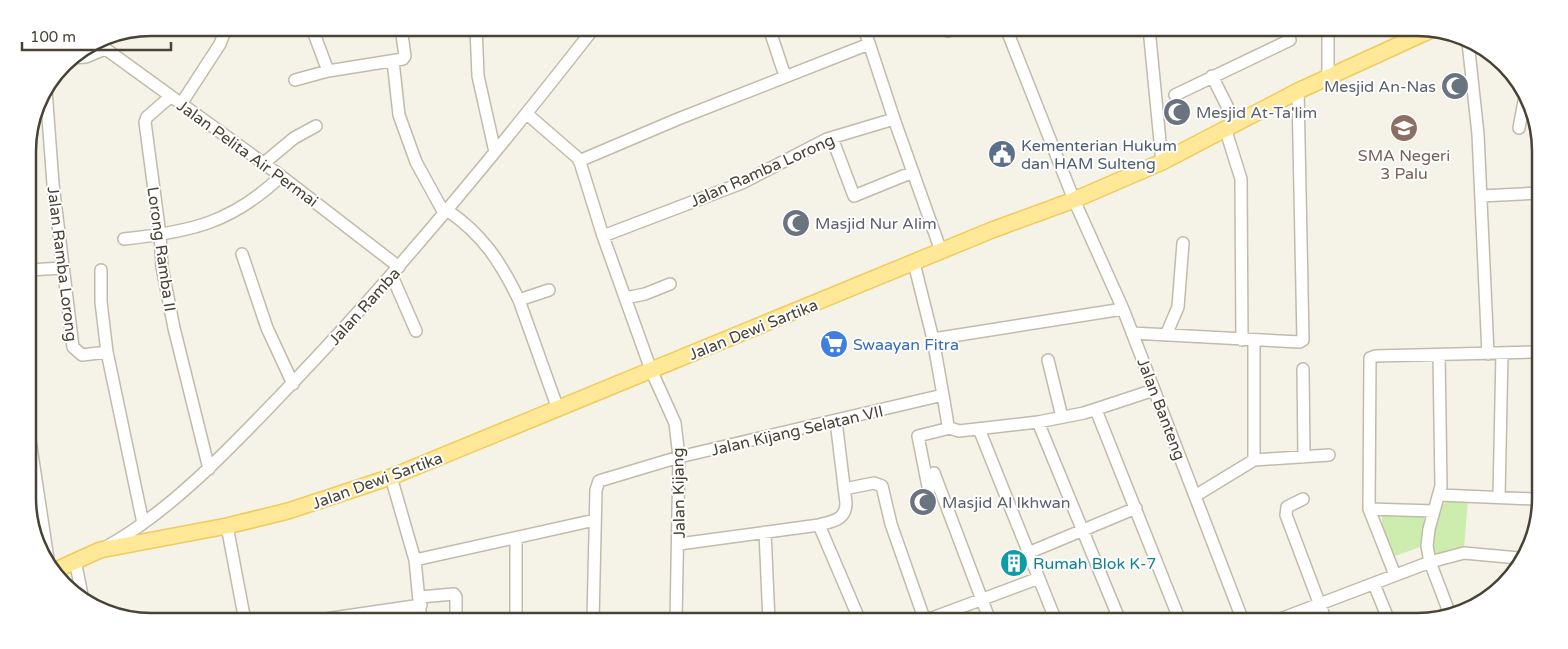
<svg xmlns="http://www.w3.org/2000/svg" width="1568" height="649" viewBox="0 0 1568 649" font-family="'Varela Round',sans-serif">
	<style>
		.green { fill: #ccedad }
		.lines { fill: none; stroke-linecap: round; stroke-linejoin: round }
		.minor-casing { stroke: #c2bba9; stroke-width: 14 }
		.major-casing { stroke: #efcc5c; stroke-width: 18 }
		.minor { stroke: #fff; stroke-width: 11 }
		.major { stroke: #ffe897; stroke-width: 15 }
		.labels { text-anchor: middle; stroke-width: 4; stroke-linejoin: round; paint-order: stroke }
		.worship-label { font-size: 16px; fill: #5b616d; stroke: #fff; text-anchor: start }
		.service-label { font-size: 16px; fill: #4e5e75; stroke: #fff; text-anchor: start }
		.street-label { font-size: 16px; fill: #494335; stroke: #fff }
		.education-label { font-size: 16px; fill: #785e54; stroke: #fff }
		.shop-label { font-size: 16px; fill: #366cbe; stroke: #fff; text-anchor: start }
		.culture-label { font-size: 16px; fill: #0d838f; stroke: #fff; text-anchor: start }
		.rim { fill: none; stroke: #494335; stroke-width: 2.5 }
	</style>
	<rect width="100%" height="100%" fill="#f5f2e8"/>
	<path class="green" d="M1452,498l16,2 -4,48 -31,9 -2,-10 12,-43z
		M1382,515l42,2 -1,29 -31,11 -10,-28z"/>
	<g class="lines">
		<g class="minor-casing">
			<path id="minor" d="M312,28l16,43
				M476,28l2,48 17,76
				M769,28l16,48
				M864,28l30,91 47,132
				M1006,28l68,172 49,109 120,312
				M1149,28l13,134
				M948,31l10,-3
				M96,42l185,134 118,91
				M1468,42l10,92 10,220
				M70,58l16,-1 19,-8
				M393,61l6,54 17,47 28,51
				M1212,76l23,46
				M1328,77v-49
				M295,80l33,-9 75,-12 2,-3 -4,-28
				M46,90l7,94 20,163 9,8 25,-3 36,171
				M1175,95l115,-55
				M170,97l-23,20 -2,5 15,113 2,32 12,61 35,141
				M181,104l39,-60 6,-16
				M527,114l52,45 24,77 48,134 24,53 4,34 -3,164
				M1225,128l16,51 1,161
				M1519,128l5,-27
				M832,138l22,58 59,-24
				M579,161l99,-42 191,-75
				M264,163l30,-25 22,-12
				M1481,196l58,-3
				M447,210c36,25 53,51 72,90
				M603,236l139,-53 85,-44 67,-20
				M124,239c66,-7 108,-16 157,-63
				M242,254l25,74 26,56
				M28,270l35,-2
				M101,270v32l6,50
				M392,276l24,55
				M549,290l-30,10 39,109
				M625,298l20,-4 25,-10
				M1132,333l168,9 3,-2 -5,-249
				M1166,335l12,-28 5,-64
				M933,339l190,-30
				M1439,355l2,131 -12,43 -2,17 3,16 19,50
				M1048,360l14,57
				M1303,369l1,88
				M943,395l5,30 2,3 9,3 79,-9 46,-9 70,-23
				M1096,410l84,211
				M1038,422l82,199
				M979,429l77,192
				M30,440l18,119
				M1254,460v-119
				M934,473l56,148
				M391,477l24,83 6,61
				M844,489l30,-6 8,3 9,38 34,97
				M929,492l-11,-56 32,-8
				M1440,495l94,4
				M1195,496l59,-36 75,-5
				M1499,497l3,-144
				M1303,499l-16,8 -1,8 40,106
				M1369,509l26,66
				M1434,511l-65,-2 1,-151 5,-2 161,-4
				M819,525l41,96
				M227,526l18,95
				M765,532l4,89
				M516,538v83
				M679,544l140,-19c14,-4 27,-5 27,-22l-10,-82
				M106,547c65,-36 123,-98 174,-151 112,-116 215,-241 314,-368
				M1028,553l108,-45
				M75,560l7,35
				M415,560l180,-40
				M1374,584l15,37
				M420,597l34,-3 2,3v24
				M312,621l109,-16
				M593,621l3,-131 3,-9 80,-24 264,-62 -10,-56 -19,-76
				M924,621l115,-43
				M1275,621l155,-59 34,-9 55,5"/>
		</g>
		<g class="major-casing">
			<path id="major" d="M54,571l46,-21 127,-24 61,-15 103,-34 601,-247 82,-30 88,-38 136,-71 133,-61"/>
		</g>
		<use href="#minor" class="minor"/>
		<use href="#major" class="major"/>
	</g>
	<defs>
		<g id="mosque-disc" transform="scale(1.4375)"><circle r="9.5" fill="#6b7280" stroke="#fff"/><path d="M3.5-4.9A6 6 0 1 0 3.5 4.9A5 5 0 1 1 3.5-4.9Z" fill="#fff"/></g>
		<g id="school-disc" transform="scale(1.4375)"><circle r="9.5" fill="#8d6e63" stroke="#fff"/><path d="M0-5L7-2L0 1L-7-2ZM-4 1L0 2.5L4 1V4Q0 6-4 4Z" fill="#fff"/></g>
		<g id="civic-disc" transform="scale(1.4375)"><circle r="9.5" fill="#5c6f8a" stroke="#fff"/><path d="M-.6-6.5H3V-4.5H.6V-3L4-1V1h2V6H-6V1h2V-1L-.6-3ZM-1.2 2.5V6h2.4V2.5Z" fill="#fff"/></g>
		<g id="supermarket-disc" transform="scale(1.4375)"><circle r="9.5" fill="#3f7fe0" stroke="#fff"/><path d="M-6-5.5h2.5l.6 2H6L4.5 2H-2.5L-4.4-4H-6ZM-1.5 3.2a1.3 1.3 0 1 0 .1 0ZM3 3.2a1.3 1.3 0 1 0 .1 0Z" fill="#fff"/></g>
		<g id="building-disc" transform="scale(1.4375)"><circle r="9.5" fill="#0f9aa8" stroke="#fff"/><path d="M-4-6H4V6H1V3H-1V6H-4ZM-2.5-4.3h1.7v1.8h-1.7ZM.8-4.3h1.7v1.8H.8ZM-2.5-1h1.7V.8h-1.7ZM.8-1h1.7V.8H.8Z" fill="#fff"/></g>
	</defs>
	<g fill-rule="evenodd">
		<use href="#mosque-disc" x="1455" y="86"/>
		<use href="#mosque-disc" x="1177" y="112"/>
		<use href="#school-disc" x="1404" y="128"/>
		<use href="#civic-disc" x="1002" y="154"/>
		<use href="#mosque-disc" x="796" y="223"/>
		<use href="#supermarket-disc" x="834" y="344"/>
		<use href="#mosque-disc" x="923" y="502"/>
		<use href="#building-disc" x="1014" y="563"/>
	</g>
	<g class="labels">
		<g class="worship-label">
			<text x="1436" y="92" text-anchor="end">Mesjid An-Nas</text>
			<text x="1196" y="118">Mesjid At-Ta'lim</text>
			<text x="815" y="229">Masjid Nur Alim</text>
			<text x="942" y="508">Masjid Al Ikhwan</text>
		</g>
		<g class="service-label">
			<text x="1021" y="151">Kementerian Hukum<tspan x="1021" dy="18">dan HAM Sulteng</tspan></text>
		</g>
		<g class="street-label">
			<text transform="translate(248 153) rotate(36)" y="6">Jalan Pelita Air Permai</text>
			<text transform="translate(762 170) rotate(-24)" y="6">Jalan Ramba Lorong</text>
			<text transform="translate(162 249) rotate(82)" y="6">Lorong Ramba II</text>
			<text transform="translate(63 264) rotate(83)" y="6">Jalan Ramba Lorong</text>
			<text transform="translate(364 306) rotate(-48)" y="6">Jalan Ramba</text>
			<text transform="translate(753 329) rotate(-22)" y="6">Jalan Dewi Sartika</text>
			<text transform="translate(1162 409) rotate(69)" y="6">Jalan Banteng</text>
			<text transform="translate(797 430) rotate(-13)" y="6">Jalan Kijang Selatan VII</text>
			<text transform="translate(377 480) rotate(-20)" y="6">Jalan Dewi Sartika</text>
			<text transform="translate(678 493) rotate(-91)" y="6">Jalan Kijang</text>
		</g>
		<g class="education-label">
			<text x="1404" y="161">SMA Negeri<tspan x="1404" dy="18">3 Palu</tspan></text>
		</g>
		<g class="shop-label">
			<text x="853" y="350">Swaayan Fitra</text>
		</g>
		<g class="culture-label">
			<text x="1033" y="569">Rumah Blok K-7</text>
		</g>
	</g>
	<path d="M0 0H1568V649H0ZM151 36H1417A115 115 0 0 1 1532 151V498A115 115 0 0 1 1417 613H151A115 115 0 0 1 36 498V151A115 115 0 0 1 151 36Z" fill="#fff" fill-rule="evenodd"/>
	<path class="rim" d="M151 36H1417A115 115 0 0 1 1532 151V498A115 115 0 0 1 1417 613H151A115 115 0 0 1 36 498V151A115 115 0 0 1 151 36Z"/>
	<path d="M22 42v8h149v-8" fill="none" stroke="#494335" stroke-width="2.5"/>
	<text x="30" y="42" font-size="15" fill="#494335" stroke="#ffffff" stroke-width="4" paint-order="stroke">100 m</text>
</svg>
